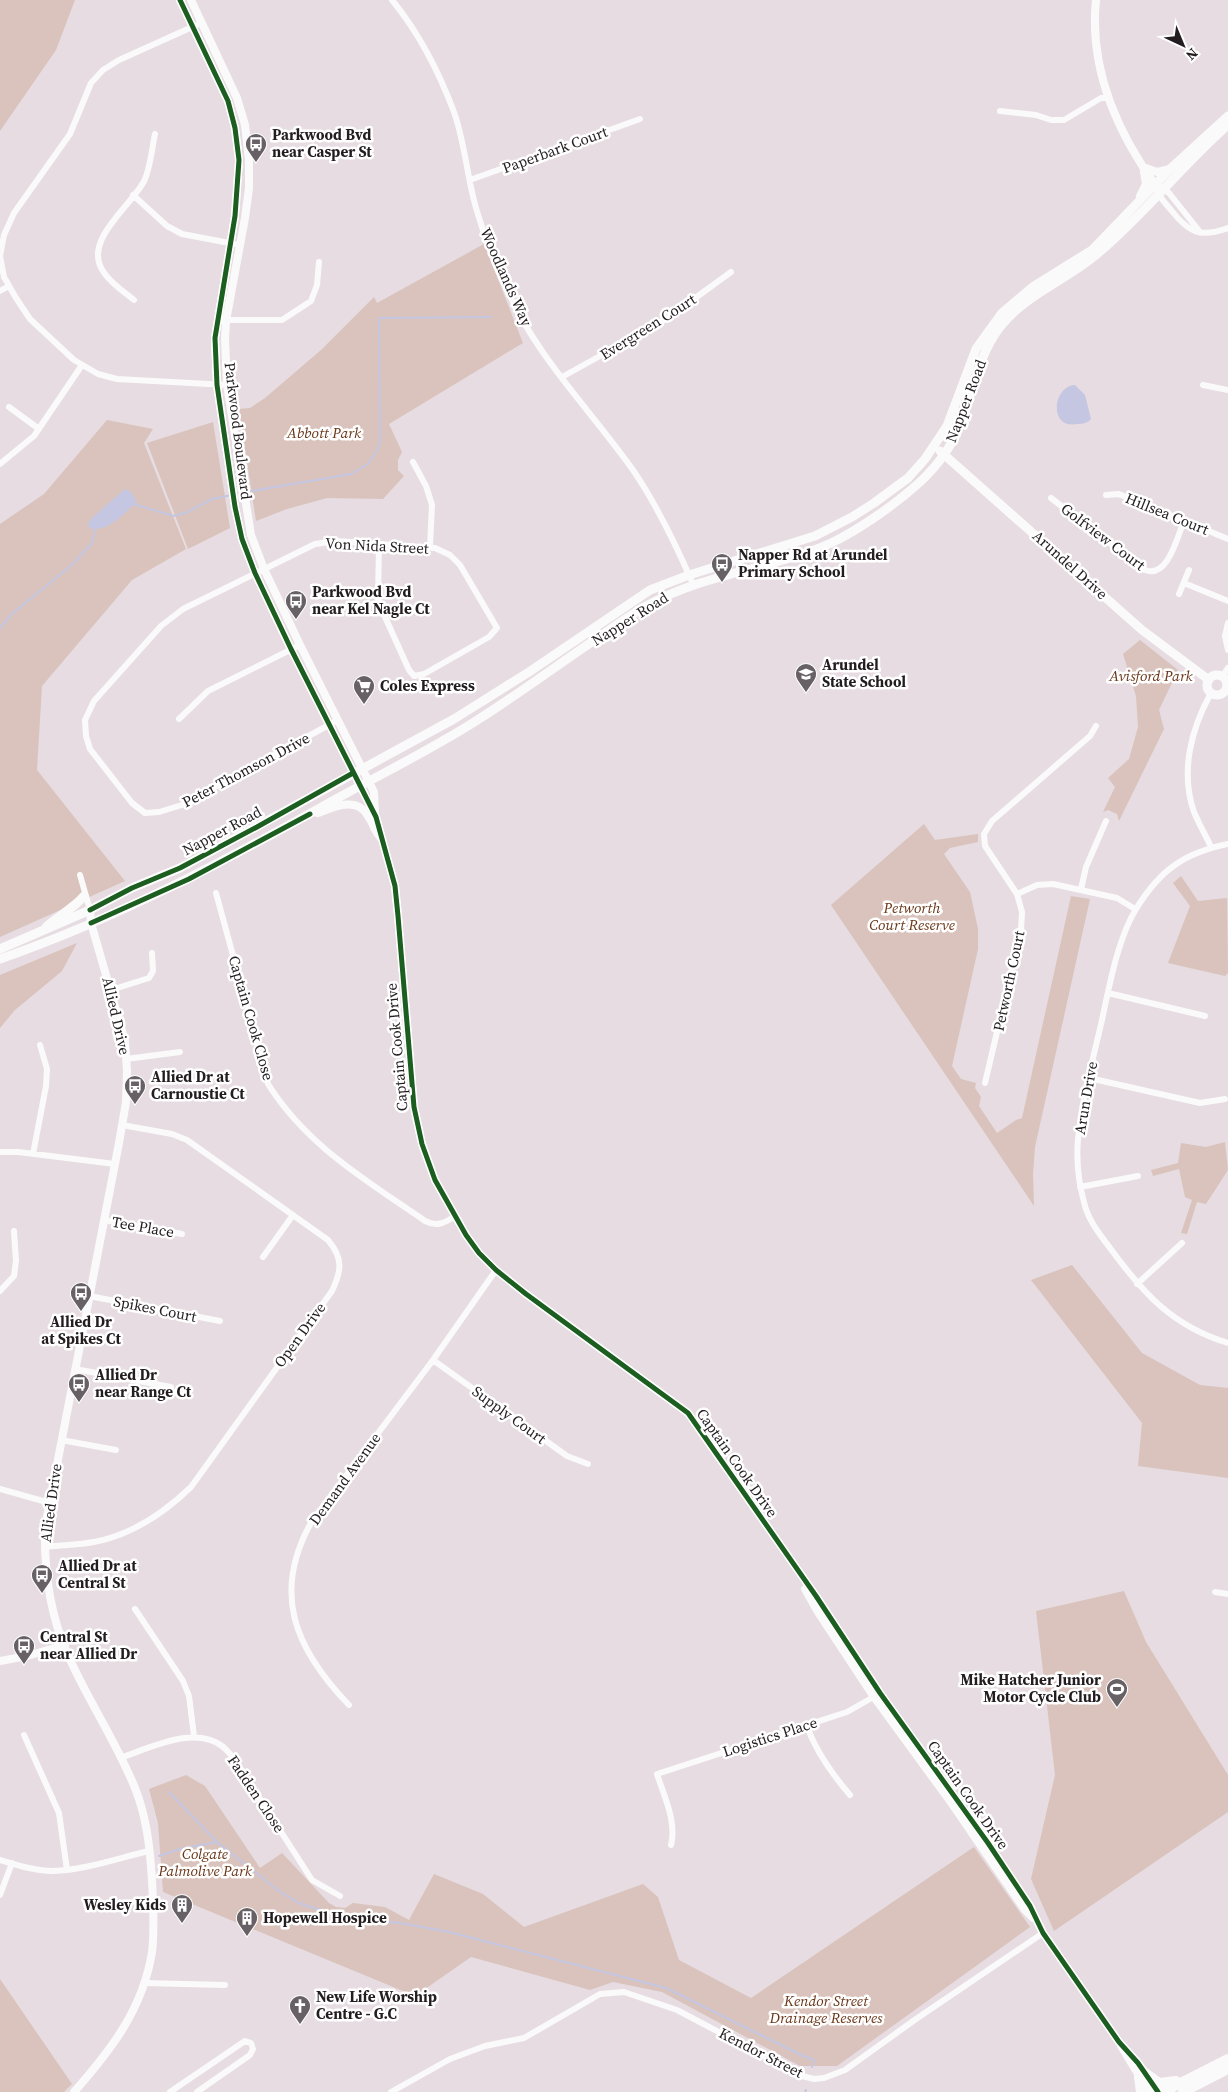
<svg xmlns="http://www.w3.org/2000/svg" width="1228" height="2092" viewBox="0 0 1228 2092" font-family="'Source Serif 4',serif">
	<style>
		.green { fill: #d9c3bc }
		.water { fill: #c4c6e2 }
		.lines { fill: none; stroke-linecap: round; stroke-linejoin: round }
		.stream { stroke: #c4c6e2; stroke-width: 2 }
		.minor { stroke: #fbfafa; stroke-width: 6 }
		.tertiary { stroke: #fbfafa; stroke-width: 8 }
		.secondary { stroke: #fbfafa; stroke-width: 9 }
		.trunk { stroke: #fbfafa; stroke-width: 10 }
		.cycleway-casing { stroke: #fff; stroke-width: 8 }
		.cycleway { stroke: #1b5e20; stroke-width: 5 }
		.labels { text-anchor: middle; stroke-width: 5; stroke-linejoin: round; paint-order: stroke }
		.poi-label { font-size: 15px; font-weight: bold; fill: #231d20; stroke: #fff; text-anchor: start }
		.street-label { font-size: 15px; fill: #231d20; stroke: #fff }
		.park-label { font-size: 15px; font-style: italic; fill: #693618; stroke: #fff }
	</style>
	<rect width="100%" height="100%" fill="#e6dce1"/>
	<path class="green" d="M0,0h75l-19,50 -56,81z
		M484,244l39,99 -134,81 13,28 -4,8v10l6,6 -21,23 -56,-1 -40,11 -31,12 -17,-112 11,-1 15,-10 56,-48 53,-53 3,6z
		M107,420l46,9 -9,14 42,106 -54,31 -90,106 -5,84 88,111 -125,56v-413l44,-30z
		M213,422l17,106 -42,21 -41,-106z
		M1140,640l38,30 -19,40 5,19 -45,92 -2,-7 -9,-4 -5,2 12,-25 -7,-9 21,-19 9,-32 -2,-31 -13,-42z
		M924,824l11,16 43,-6v8l-28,6 -6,6 26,38 8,37v20l-26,117 9,13 15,4 -1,5 6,9 -2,9 18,27 19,-13 6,-2 49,-222 19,3 -55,248 -2,27 1,32 -203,-301z
		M1181,876l17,25 29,-3 1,75 -3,3 -57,-13 22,-57 -17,-23z
		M77,943l-15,28 -47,39 -15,18v-53z
		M1225,1142l3,28 -22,34 -9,-2 -10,32 -6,-1 11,-33 -7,-3 -6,-28 -26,7 -2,-6 27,-7 3,-20 25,4z
		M1072,1265l70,88 58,32 28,3v90l-90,-12 4,-43 -111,-143z
		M1124,1591l22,51 82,133v37l-174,119 -23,-52 24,-104 -19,-164z
		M186,1775l19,11 55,82 22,-15 47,50 7,4 9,1 8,-5 32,4 24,13 25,-46 49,20 41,33 119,-43 15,13 21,63 72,38 223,-151 56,80 -193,139h-37l-138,-74 -49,-10 -23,8 -119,-33 -56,39 -252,-104 -5,-69 -9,-34z
		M0,1979l72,105 -8,8h-64z"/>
	<path class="water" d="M1075,385l10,10 6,24c-3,4 -8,5 -14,5 -30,5 -23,-39 -2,-39z
		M125,489l6,3 6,10c-12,10 -30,32 -48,26l-1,-5 4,-5z"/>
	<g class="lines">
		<path class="stream" d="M246,492l105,-18 17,-10 9,-13 3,-10 -1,-123 112,-1
			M133,504l41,12 14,-4 24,-13 20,-4
			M0,628l12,-14 61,-50 19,-21 4,-16
			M169,1792l48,50
			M159,1856l21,-7 37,-7 62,49 20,12 42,14 59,6 49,9 217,56 137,68 11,4 -2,7
			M805,2092l1,-2"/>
		<path class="minor" d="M392,0c28,34 47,72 62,112 11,31 13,65 22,96 10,35 25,71 41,102 31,59 78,106 116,160 24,35 43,75 60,114
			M1000,111l36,4 15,5h13l37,-22h7
			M470,180l170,-61
			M1161,187l8,6 31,39
			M1157,191c3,7 9,13 14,19 18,23 29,28 57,18
			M133,195l34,31 15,8 58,11
			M0,256l4,-21 10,-22 56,-79 21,-51 12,-13 16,-10 82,-37
			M0,256l4,21 12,21 14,21 44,41 24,14 19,5 110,6
			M0,291l9,-5
			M134,300c-10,-8 -22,-16 -29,-26 -25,-31 23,-65 38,-91 7,-11 9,-36 12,-49
			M217,320h65l29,-19 6,-16 2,-23
			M562,377l103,-57 66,-48
			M1203,385l25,5
			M9,407l30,22
			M413,462l13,24 6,19 -2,42
			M0,464l34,-28 48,-71
			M1106,495l13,-1 109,45
			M1051,498l94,72c23,9 32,-33 39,-49
			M1184,583l44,18
			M1179,594l10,-24
			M1228,623l-3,13 3,14
			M1222,677l6,-9
			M1211,693c-20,36 -31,79 -17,119 5,12 12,24 17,35
			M179,719l29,-28 92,-46
			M338,720l-156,85 -23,7 -14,1 -13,-10 -42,-54 -4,-13 -1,-16 9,-19 67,-75 22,-17 132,-65 21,-3 99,7 15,7 10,10 37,63 -8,9 -65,37 -10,2 -5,-6 -28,-62 -3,-9 1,-55
			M1228,844c-44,9 -68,26 -92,65 -18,29 -27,78 -34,111 -9,39 -20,79 -24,119 -2,22 1,46 7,67 4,15 16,30 25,42 33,45 62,78 118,95
			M80,875l10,35
			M1081,889l5,-22 20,-46
			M216,893l52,191c39,62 98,96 157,137 12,6 19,2 29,-4
			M1017,894l20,-9 16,-1 64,14 18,11
			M111,990l38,-12 4,-7 -1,-18
			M1108,993l97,23
			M126,1059l54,-7
			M1089,1078l111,25 25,-4
			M985,1083l36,-153 1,-18 -5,-18 -32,-48 -1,-12 8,-13 98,-85 6,-10
			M0,1152h18l97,12
			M33,1154l13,-68 1,-17 -7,-24
			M1080,1187l58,-11
			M104,1220l78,14
			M263,1257l30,-42
			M1137,1284l45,-41
			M0,1291l14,-15 2,-15 -2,-30
			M89,1296l131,25
			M433,1360l134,96 21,8
			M75,1369l96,18
			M61,1440l55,10
			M0,1489l50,14
			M44,1547c17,-2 34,-2 50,-5 38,-7 70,-29 97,-55l141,-196c10,-21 11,-33 -4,-51l-141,-100 -15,-6 -50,-9
			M1215,1592l13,2
			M135,1609l48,72 6,15 5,40
			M349,1705c-54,-56 -78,-112 -37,-184l121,-161 63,-90
			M807,1726c9,26 25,48 43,69
			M24,1735l35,78 8,57
			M120,1758c30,-10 74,-33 102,-12 4,3 8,8 11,11l79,123 28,16
			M671,1845c6,-23 -7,-49 -14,-71l190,-62 30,-17
			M0,1860c17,5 35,11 53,11 33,-1 65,-13 96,-20
			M0,1895l12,-32
			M144,1983l81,2
			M170,2092l75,-51 6,2 2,6 -3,6 -53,37
			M391,2092l59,-33 35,-13 39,-8 76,-44 24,-2 53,18 125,66 12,3 10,-1 21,-8 71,-51 127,-86"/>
		<path class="tertiary" d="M180,0l48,101 7,27 4,32 -4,56 -20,122 2,47 18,122 7,32 13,34 36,76 85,168 19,69 3,30 16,191 8,37 13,36 31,55 13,18 17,17 30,24 162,119 128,183 64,97 108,150 42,63 13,27 76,109 19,21 20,29
			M191,0l46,98 8,27 4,35v28l-4,30 -19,103 -1,18 2,46 24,150 13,34 36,76 74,147 1,21
			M1096,0c-7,68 21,132 60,186
			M1143,167l14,5 13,-3
			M1140,196l6,-12 -2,-12
			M318,813c16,-6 39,-17 50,3 6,8 6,16 14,23
			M805,1589l13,23 56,85 76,104 75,109 8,8
			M0,1661l27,-5 38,-11
			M1121,2046l28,46
			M74,2092c37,-42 69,-83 78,-140 3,-23 1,-48 0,-72 -2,-31 -5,-62 -17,-92 -19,-47 -48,-89 -68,-135 -17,-39 -23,-84 -22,-126l74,-384 7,-41 1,-31 -2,-30 -34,-118 -1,-13"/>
		<path class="secondary" d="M940,451l202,179 67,50
			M1207 685a10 10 0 1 1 20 0a10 10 0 1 1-20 0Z
			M46,927c12,-11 28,-19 38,-31
			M0,949l90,-39 42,-22 48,-20 274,-149 75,-47 121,-82 39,-15 126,-39 37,-19 22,-14 34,-25 17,-19 22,-33 29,-77 26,-36 32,-27 58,-36 78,-81 58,-53
			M0,959c118,-41 229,-100 338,-161 47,-26 96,-50 141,-79 41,-26 80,-55 120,-82 17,-11 33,-24 51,-33 57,-31 123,-35 181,-61 28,-13 66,-40 89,-61 16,-15 31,-35 40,-56 13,-33 17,-69 40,-99 26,-33 65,-46 97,-73 47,-39 85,-89 131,-129"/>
		<path class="trunk" d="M1144,2072l15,11 17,-2
			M1139,2077l2,15
			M1163,2092l65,-33
			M1183,2092l45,-23"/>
		<g class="cycleway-casing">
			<path id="cycleway" d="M180,0l48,101 7,27 4,32 -4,56 -20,122 2,47 18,122 7,32 13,34 36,76 85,168 19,69 3,30 16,191 8,37 13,36 31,55 13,18 17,17 30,24 162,119 128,183 64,97 108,150 42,63 13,27 76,109 19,21 20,29
				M90,910l42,-22 48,-20 77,-41 96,-54
				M91,923l98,-44 121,-65"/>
		</g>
		<use href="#cycleway" class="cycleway"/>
	</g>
	<defs>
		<g id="bus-pin" transform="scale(1.125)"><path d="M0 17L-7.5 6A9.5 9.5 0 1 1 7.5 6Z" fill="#676064" stroke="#fff"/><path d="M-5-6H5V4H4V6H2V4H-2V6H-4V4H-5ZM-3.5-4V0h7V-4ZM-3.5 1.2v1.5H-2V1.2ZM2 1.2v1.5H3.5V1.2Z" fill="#fff"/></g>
		<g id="school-pin" transform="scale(1.125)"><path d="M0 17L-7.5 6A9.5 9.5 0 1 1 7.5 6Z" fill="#676064" stroke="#fff"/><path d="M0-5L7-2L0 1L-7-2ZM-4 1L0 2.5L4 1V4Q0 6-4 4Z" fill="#fff"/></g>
		<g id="supermarket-pin" transform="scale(1.125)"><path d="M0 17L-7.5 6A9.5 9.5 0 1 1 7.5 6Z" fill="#676064" stroke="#fff"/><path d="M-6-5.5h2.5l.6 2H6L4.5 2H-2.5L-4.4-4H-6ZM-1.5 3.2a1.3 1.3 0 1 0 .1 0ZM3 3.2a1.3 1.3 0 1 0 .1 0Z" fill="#fff"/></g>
		<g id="stadium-pin" transform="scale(1.125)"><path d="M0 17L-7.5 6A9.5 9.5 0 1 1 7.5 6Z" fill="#676064" stroke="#fff"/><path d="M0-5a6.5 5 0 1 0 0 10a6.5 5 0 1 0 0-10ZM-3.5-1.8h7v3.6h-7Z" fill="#fff"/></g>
		<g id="building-pin" transform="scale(1.125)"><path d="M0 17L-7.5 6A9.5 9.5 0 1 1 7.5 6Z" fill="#676064" stroke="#fff"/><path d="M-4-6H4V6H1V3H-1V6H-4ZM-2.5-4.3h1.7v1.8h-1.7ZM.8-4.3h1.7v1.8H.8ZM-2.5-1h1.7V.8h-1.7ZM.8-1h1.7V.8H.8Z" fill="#fff"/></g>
		<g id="church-pin" transform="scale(1.125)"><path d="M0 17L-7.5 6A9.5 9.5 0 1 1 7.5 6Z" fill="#676064" stroke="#fff"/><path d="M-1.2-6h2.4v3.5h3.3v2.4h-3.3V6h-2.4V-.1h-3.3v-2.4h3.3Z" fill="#fff"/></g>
	</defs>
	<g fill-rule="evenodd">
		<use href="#bus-pin" x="256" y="144"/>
		<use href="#bus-pin" x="722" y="564"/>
		<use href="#bus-pin" x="296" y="601"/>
		<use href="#school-pin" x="806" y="674"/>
		<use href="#supermarket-pin" x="364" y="686"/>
		<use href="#bus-pin" x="135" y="1086"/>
		<use href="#bus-pin" x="81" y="1293"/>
		<use href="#bus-pin" x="79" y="1384"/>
		<use href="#bus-pin" x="42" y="1575"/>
		<use href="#bus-pin" x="24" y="1646"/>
		<use href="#stadium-pin" x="1117" y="1689"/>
		<use href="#building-pin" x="182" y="1905"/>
		<use href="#building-pin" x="247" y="1918"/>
		<use href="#church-pin" x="300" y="2006"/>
	</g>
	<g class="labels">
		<g class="poi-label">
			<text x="272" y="140">Parkwood Bvd<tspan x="272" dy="17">near Casper St</tspan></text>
			<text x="738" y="560">Napper Rd at Arundel<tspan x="738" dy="17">Primary School</tspan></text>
			<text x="312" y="597">Parkwood Bvd<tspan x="312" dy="17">near Kel Nagle Ct</tspan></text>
			<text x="822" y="670">Arundel<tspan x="822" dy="17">State School</tspan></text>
			<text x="380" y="691">Coles Express</text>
			<text x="151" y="1082">Allied Dr at<tspan x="151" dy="17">Carnoustie Ct</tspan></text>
			<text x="81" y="1327" text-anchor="middle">Allied Dr<tspan x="81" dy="17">at Spikes Ct</tspan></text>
			<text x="95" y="1380">Allied Dr<tspan x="95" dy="17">near Range Ct</tspan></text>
			<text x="58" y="1571">Allied Dr at<tspan x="58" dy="17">Central St</tspan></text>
			<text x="40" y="1642">Central St<tspan x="40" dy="17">near Allied Dr</tspan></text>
			<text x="1101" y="1685" text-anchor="end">Mike Hatcher Junior<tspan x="1101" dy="17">Motor Cycle Club</tspan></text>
			<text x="166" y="1910" text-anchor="end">Wesley Kids</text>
			<text x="263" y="1923">Hopewell Hospice</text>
			<text x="316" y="2002">New Life Worship<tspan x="316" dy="17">Centre - G.C</tspan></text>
		</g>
		<g class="street-label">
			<text transform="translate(555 150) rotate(-20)" y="5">Paperbark Court</text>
			<text transform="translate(506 277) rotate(66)" y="5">Woodlands Way</text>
			<text transform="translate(648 327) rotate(-32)" y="5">Evergreen Court</text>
			<text transform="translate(966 401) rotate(-69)" y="5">Napper Road</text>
			<text transform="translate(238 431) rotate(83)" y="5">Parkwood Boulevard</text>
			<text transform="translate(1167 514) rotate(22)" y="5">Hillsea Court</text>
			<text transform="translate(1103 537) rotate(37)" y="5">Golfview Court</text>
			<text transform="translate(377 546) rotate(3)" y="5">Von Nida Street</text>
			<text transform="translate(1070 565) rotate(42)" y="5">Arundel Drive</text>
			<text transform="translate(630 619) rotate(-32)" y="5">Napper Road</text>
			<text transform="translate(246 770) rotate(-28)" y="5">Peter Thomson Drive</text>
			<text transform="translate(222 831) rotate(-28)" y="5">Napper Road</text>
			<text transform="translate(1009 981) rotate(-78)" y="5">Petworth Court</text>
			<text transform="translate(116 1016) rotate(77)" y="5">Allied Drive</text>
			<text transform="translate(251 1018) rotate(74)" y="5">Captain Cook Close</text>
			<text transform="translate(397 1047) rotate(-95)" y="5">Captain Cook Drive</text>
			<text transform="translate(1086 1098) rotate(-80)" y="5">Arun Drive</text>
			<text transform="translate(143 1227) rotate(10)" y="5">Tee Place</text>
			<text transform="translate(155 1309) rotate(11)" y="5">Spikes Court</text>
			<text transform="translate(300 1335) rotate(-54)" y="5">Open Drive</text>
			<text transform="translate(509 1415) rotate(36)" y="5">Supply Court</text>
			<text transform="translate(737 1463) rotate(55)" y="5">Captain Cook Drive</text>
			<text transform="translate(345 1479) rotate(-54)" y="5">Demand Avenue</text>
			<text transform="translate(51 1503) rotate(-82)" y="5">Allied Drive</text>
			<text transform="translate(770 1737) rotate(-18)" y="5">Logistics Place</text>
			<text transform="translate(256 1794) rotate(56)" y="5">Fadden Close</text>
			<text transform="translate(968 1795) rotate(55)" y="5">Captain Cook Drive</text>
			<text transform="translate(761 2053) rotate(27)" y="5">Kendor Street</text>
		</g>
		<g class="park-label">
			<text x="324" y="438">Abbott Park</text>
			<text x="1151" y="681">Avisford Park</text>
			<text x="912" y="913">Petworth<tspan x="912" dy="17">Court Reserve</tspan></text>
			<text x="205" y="1859">Colgate<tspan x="205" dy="17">Palmolive Park</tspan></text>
			<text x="826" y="2006">Kendor Street<tspan x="826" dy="17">Drainage Reserves</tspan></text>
		</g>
	</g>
	<g transform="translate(1183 45) rotate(136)" stroke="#ffffff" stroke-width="4" paint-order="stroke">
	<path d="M0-4L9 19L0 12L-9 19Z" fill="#231d20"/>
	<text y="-8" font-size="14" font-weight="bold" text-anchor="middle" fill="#231d20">N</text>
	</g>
</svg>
